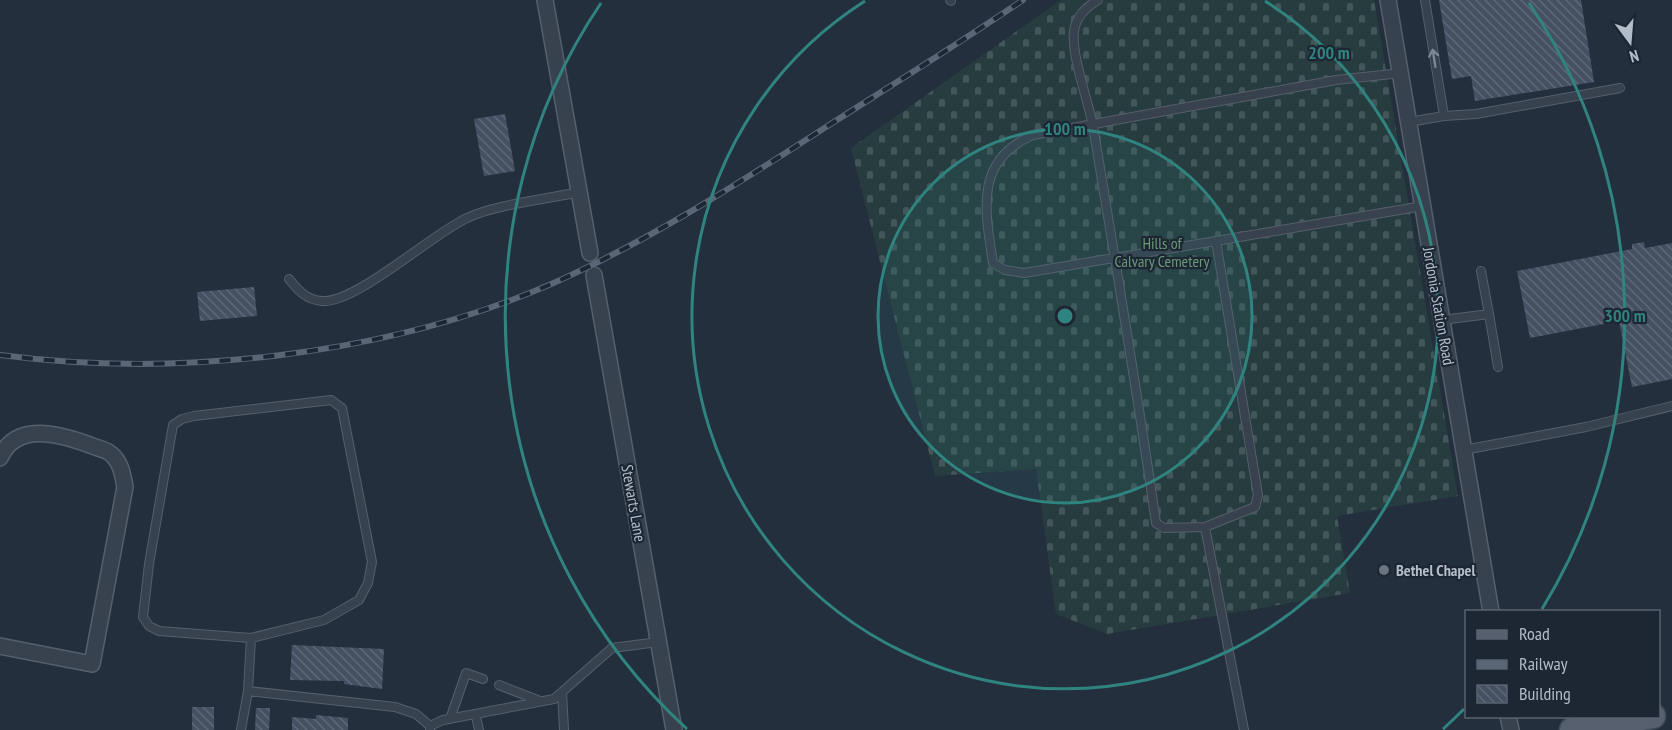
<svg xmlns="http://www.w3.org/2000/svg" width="1672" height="730" viewBox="0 0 1672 730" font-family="'PT Sans Narrow',sans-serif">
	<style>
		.cemetery { fill: url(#cemetery-stones) }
		.building { fill: url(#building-back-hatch) }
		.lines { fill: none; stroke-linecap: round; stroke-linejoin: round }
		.service-casing { stroke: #565f6c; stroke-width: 10 }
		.minor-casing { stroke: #565f6c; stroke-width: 18 }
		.primary-casing { stroke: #414a57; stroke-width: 27 }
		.service { stroke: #38414e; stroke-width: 8 }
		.minor { stroke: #38414e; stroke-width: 15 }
		.primary { stroke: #56606e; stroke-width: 24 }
		.rail-casing { stroke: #5a6575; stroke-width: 6 }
		.rail { stroke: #1d2633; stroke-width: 4; stroke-dasharray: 11; stroke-linecap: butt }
		.oneway { stroke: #7c8592 }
		.ring { fill: none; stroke: #308480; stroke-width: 3 }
		.worship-dot { fill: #6b7280; stroke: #1d2633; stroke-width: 2 }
		.labels { text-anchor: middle; stroke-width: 4.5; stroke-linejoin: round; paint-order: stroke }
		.park-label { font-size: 16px; fill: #6b9a76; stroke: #1d2633 }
		.street-label { font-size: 16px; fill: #b4bcc9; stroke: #1d2633 }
		.poi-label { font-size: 16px; font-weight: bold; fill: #b4bcc9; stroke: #1d2633; text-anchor: start }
		.centre { fill: #308480; stroke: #1d2633; stroke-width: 3 }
		.ring-label { font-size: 18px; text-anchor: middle; font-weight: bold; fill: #308480; stroke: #1d2633; stroke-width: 4.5; stroke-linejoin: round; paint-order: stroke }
	</style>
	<defs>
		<pattern id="cemetery-stones" width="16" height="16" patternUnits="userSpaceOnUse" patternTransform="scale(1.5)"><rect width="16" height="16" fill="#263c3f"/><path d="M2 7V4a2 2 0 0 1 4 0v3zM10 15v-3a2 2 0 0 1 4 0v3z" fill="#435659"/></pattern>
		<pattern id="building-back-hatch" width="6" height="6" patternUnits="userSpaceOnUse" patternTransform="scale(1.5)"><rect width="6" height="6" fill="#455162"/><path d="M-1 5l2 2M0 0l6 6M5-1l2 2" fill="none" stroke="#5d6877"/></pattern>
	</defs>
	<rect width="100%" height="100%" fill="#242f3e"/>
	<path class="cemetery" d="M1061,0h313l84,496 -121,20 13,77 -243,41 -51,-20 -20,-145 -101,7 -84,-328z"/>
	<path class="building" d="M1439,0h142l13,82 -119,19 -4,-25 -19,3z
		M505,114l10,57 -31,5 -10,-57z
		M1644,242l1,6 27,-5v136l-40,8 -13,-66 -89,17 -13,-67 115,-22v-5z
		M254,287l3,29 -57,5 -3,-29z
		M292,645l92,4 -2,40 -38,-5v-3l-54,-1z
		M192,707h22v23h-22z
		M256,708h14l-1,22h-14z
		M316,715l32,3v12h-56v-13l24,2z"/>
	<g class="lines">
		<g class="service-casing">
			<path id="service" d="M950,0l1,1
				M1098,0c-12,7 -22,17 -24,31 -3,24 14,69 19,95 22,132 44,264 63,397l8,5 41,-1
				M1425,0l19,116
				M1409,122l35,-6 32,-2 144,-26
				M1216,241l-192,32 -19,-3 -12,-7c-8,-52 -19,-103 40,-128l303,-55 65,-7
				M289,279c9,11 17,21 33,22 33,3 110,-67 145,-83 26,-13 81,-19 112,-26
				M1489,314l9,53
				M1442,320l47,-6 -8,-43
				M1464,450l122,-23 86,-21
				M499,685l41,16
				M248,691l3,-53 -92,-7 -10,-5 -6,-9 6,-53 24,-139 9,-6 12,-3 137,-16 11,8 30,154 -4,21 -9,17 -35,20 -73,18
				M562,692l2,38
				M476,716l3,14
				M450,719l16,-46 17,6
				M241,730l7,-39 147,16 21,7 14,12
				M430,730v-4l13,-6 111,-21 58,-51 46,-6
				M1244,730l-39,-203 50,-20 3,-12 -42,-254 207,-35"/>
		</g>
		<g class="minor-casing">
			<path id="minor" d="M545,0l45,253
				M1388,0l103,612
				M594,275l80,455
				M0,458c16,-37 60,-24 90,-13 6,3 16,4 21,9 10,8 12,22 14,33l-33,177 -92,-18
				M1508,716l3,14"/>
		</g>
		<g class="primary-casing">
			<path id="primary" d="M1572,730l81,-14"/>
		</g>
		<use href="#service" class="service"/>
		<use href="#minor" class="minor"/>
		<use href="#primary" class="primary"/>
		<g class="rail-casing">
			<path id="rail" d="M0,355c177,23 384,1 549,-70 98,-43 187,-100 277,-158 66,-42 132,-83 197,-127"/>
		</g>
		<use href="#rail" class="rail"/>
	</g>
	<defs><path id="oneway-shaft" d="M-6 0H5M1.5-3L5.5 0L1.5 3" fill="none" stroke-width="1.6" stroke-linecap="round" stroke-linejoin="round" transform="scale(1.5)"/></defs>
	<use class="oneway" href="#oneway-shaft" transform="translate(1434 58) rotate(-99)"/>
	<circle cx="1065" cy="316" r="187" fill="#308480" fill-opacity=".12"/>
	<g class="ring">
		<circle cx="1065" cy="316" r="187"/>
		<path d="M1265 1A373 373 0 1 1 865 1"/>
		<path d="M1464 709A560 560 0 0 1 1443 729M687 729A560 560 0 0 1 601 3M1529 3A560 560 0 0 1 1542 609"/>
	</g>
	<circle class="worship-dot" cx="1384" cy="570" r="6"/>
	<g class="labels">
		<g class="park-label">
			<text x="1162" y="249">Hills of<tspan x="1162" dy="18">Calvary Cemetery</tspan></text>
		</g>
		<g class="street-label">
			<text transform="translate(1439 306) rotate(80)" y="6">Jordonia Station Road</text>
			<text transform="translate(634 503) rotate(80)" y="6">Stewarts Lane</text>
		</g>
		<g class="poi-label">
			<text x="1396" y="576">Bethel Chapel</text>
		</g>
	</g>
	<circle cx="1065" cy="316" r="9" class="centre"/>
	<g class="ring-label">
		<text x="1329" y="59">200 m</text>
		<text x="1065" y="135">100 m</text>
		<text x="1625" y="322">300 m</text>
	</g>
	<rect x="1465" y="610" width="195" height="108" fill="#1d2633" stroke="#59626f" stroke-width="1.5"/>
	<rect x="1477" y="630" width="30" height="9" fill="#56606e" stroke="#59626f" stroke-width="1.5"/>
	<text x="1519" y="640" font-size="18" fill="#b4bcc9">Road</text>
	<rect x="1477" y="660" width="30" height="9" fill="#5a6575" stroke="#59626f" stroke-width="1.5"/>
	<text x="1519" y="670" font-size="18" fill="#b4bcc9">Railway</text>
	<rect x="1477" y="685" width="30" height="18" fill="url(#building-back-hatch)" stroke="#59626f" stroke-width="1.5"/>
	<text x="1519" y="700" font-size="18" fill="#b4bcc9">Building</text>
	<g transform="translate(1630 42) rotate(164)" stroke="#1d2633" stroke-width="4.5" paint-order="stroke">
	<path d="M0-4.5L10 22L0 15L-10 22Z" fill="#b4bcc9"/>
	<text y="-9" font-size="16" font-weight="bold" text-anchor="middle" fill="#b4bcc9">N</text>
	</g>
</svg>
